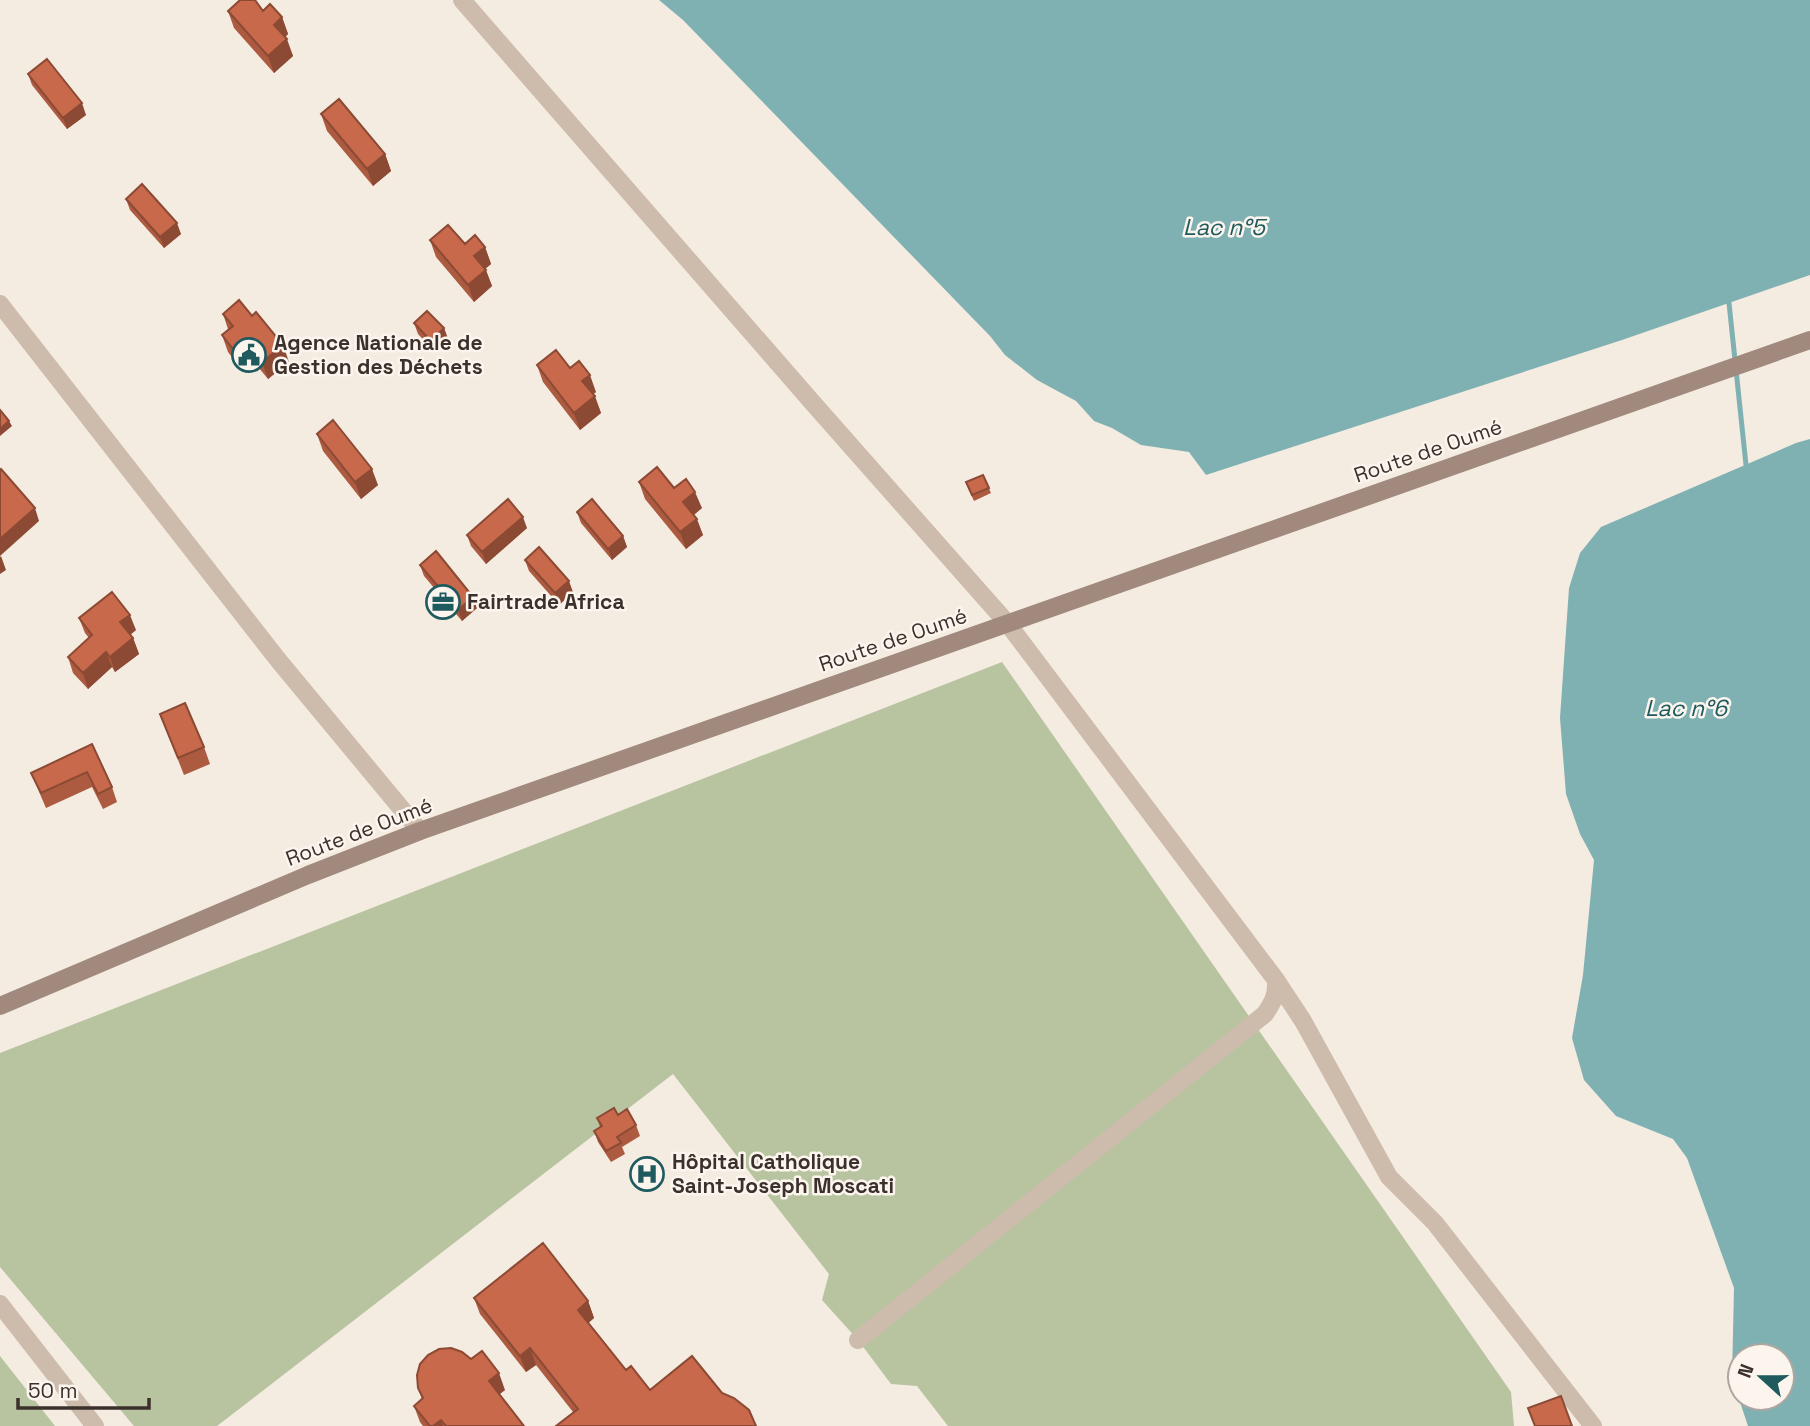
<svg xmlns="http://www.w3.org/2000/svg" width="1810" height="1426" viewBox="0 0 1810 1426" font-family="'Space Grotesk',sans-serif">
	<style>
		.green { fill: #b8c4a0 }
		.water { fill: #7fb0b2; fill-rule: evenodd }
		.lines { fill: none; stroke-linecap: round; stroke-linejoin: round }
		.stream { stroke: #7fb0b2; stroke-width: 5 }
		.minor { stroke: #cdbbac; stroke-width: 18 }
		.tertiary { stroke: #cdbbac; stroke-width: 18 }
		.secondary { stroke: #a18a7d; stroke-width: 18 }
		.wall { fill: #ac5a40 }
		.shaded-wall { fill: #8c4a34 }
		.building { fill: #c8694b; stroke: #8c4a34; stroke-width: 2 }
		.labels { text-anchor: middle; stroke-width: 5; stroke-linejoin: round; paint-order: stroke }
		.poi-label { font-size: 21px; font-weight: bold; fill: #3b302b; stroke: #fbf5ee; text-anchor: start }
		.street-label { font-size: 21px; fill: #3b302b; stroke: #fbf5ee }
		.water-label { font-size: 23px; font-style: italic; fill: #1f5a5e; stroke: #fbf5ee }
	</style>
	<rect width="100%" height="100%" fill="#f4ebe1"/>
	<path class="green" d="M1002,662l509,730 3,34h-566l-31,-40 -26,-2 -33,-44 -36,-40 7,-26 -156,-200 -456,352h-83l-134,-159v-214z
		M0,1356l55,70h-55z"/>
	<path class="water" d="M659,0h1151v275l-188,65 -416,135 -17,-23 -48,-7 -29,-17 -18,-7 -18,-20 -39,-21 -32,-25 -15,-19 -307,-316z
		M1810,439v987h-62l-16,-48 2,-90 -47,-130 -14,-19 -57,-23 -32,-36 -12,-42 11,-63 11,-115 -14,-26 -14,-40 -6,-76 9,-130 11,-35 21,-26 195,-84zM1782,1356v42h-42v-42z"/>
	<g class="lines">
		<path class="stream" d="M1729,303l17,162"/>
		<path class="minor" d="M0,304l279,357 141,170
			M1276,980l27,41 86,156 46,46 158,203
			M0,1304l95,122
			M858,1340l407,-326c8,-12 12,-19 11,-34l-268,-356"/>
		<path class="tertiary" d="M462,0l350,402 196,222"/>
		<path class="secondary" d="M0,1006l308,-131 112,-44 1390,-491"/>
	</g>
	<path class="wall" d="M228,11h35l19,6 6,17 -3,3 8,19 -19,17 -40,-45z
		M28,74l58,41 -19,14 -35,-44z
		M321,114l64,40 6,17 -18,15 -46,-55z
		M126,199l55,35 -17,14 -34,-38z
		M430,240l35,4 20,3 6,17 -6,5 7,17 -18,16 -38,-45z
		M223,314l66,48 -21,17 -18,-22 -11,9 -11,-14 -6,-17 6,-6z
		M414,323l30,5 4,11 -13,13 -17,-18z
		M537,365l33,3 26,24 -3,2 8,19 -21,17 -37,-48z
		M317,434l61,51 -17,14 -38,-48z
		M983,475l8,18 -17,8 -6,-13z
		M639,482l35,6 28,20 -8,7 9,20 -17,14 -41,-50z
		M577,512l46,24 4,11 -15,13 -31,-37z
		M527,528l-41,36 -15,-18 -4,-11z
		M525,560l48,32 -14,13 -30,-34z
		M420,565l53,32 4,11 -15,13 -38,-45z
		M79,618l57,12 -6,5 3,3 6,16 -24,18 -3,-5 -24,22 -15,-16 -5,-16 21,-19 -4,-5z
		M160,714l44,33 6,17 -26,11z
		M92,744l20,43 5,15 -14,7 -11,-22 -46,21 -15,-35z
		M618,1115l18,10 4,11 -18,11 3,7 -14,8 -13,-20 -4,-11 6,-4 -3,-9z
		M474,1298l114,3 6,17 -6,5 38,47 24,20 72,3 -149,19 -37,-47 -10,7 -46,-58z
		M418,1388l87,2 -6,4 25,32h-101l-3,-4 -6,-16 8,-7z"/>
	<path class="shaded-wall" d="M282,17l6,17 -8,8 -6,-17z
		M287,39l6,17 -19,17 -6,-17z
		M82,103l4,12 -19,14 -4,-11z
		M385,154l6,17 -18,15 -6,-17z
		M177,223l4,11 -17,14 -4,-11z
		M485,247l6,17 -11,9 -6,-17z
		M486,270l6,16 -18,16 -6,-17z
		M444,328l4,11 -13,13 -4,-11z
		M244,340l6,17 -11,9 -6,-17z
		M283,345l6,17 -21,17 -6,-17z
		M590,375l6,17 -7,5 -7,-16z
		M595,396l6,17 -21,17 -6,-17z
		M9,421l3,5 -12,10v-7z
		M372,469l6,16 -17,14 -6,-17z
		M695,492l7,16 -13,10 -6,-16z
		M35,508l4,13 -39,35v-17z
		M523,517l4,11 -41,36 -4,-12z
		M697,519l6,16 -17,14 -6,-17z
		M623,536l4,11 -15,13 -4,-11z
		M1,556l5,14 -6,4v-17z
		M569,581l4,11 -14,13 -4,-12z
		M473,597l4,11 -15,13 -4,-11z
		M130,615l6,15 -10,8 -6,-16z
		M133,638l6,16 -24,18 -5,-15z
		M106,652l6,15 -24,22 -5,-16z
		M588,1301l6,17 -10,9 -6,-17z
		M530,1348l6,17 -10,7 -6,-16z
		M499,1373l6,17 -10,8 -6,-17z
		M441,1420l2,6h-10z"/>
	<path class="building" d="M240,0h15l8,11 7,-7 12,13 -8,8 13,14 -19,17 -40,-45z
		M47,59l35,44 -19,15 -35,-44z
		M339,99l46,55 -18,15 -46,-55z
		M142,184l35,39 -17,14 -34,-38z
		M448,225l17,19 10,-9 10,12 -11,9 12,14 -18,15 -38,-45z
		M239,300l13,16 4,-4 27,33 -21,17 -18,-22 -11,9 -11,-14 11,-9 -10,-12z
		M427,311l17,17 -13,13 -17,-18z
		M556,350l14,18 9,-7 11,14 -8,6 13,15 -21,17 -37,-48z
		M0,410l9,11 -9,8z
		M333,420l39,49 -17,13 -38,-48z
		M657,467l17,21 12,-9 9,13 -12,10 14,17 -17,13 -41,-50z
		M1,469l34,39 -35,31v-69z
		M983,475l6,13 -17,7 -6,-13z
		M508,499l15,18 -41,35 -15,-17z
		M592,499l31,37 -15,13 -31,-37z
		M539,547l30,34 -14,12 -30,-33z
		M436,551l37,46 -15,13 -38,-45z
		M112,592l18,23 -10,7 13,16 -23,19 -4,-5 -23,21 -15,-16 24,-22 -13,-17z
		M185,703l19,44 -26,11 -18,-44z
		M92,744l20,43 -14,7 -11,-22 -46,21 -10,-20z
		M614,1108l4,7 9,-6 9,16 -19,12 4,6 -15,8 -12,-20 8,-5 -5,-8z
		M543,1243l45,58 -10,9 48,60 5,-4 19,24 42,-34 30,37 12,5 15,12 7,16h-200l22,-17 -48,-61 -10,8 -46,-58z
		M451,1348l11,4 9,7 11,-8 17,22 -10,8 35,45h-78l-5,-6 -8,6h-3l-16,-20 9,-8 -5,-10 -1,-13 3,-11 8,-9 11,-6z
		M1561,1396l11,30h-37l-7,-18z"/>
	<defs>
		<g id="civic-ring" transform="scale(1.75)"><circle r="9.5" fill="#fbf5ee" stroke="#1f5a5e" stroke-width="1.5"/><path d="M-.6-6.5H3V-4.5H.6V-3L4-1V1h2V6H-6V1h2V-1L-.6-3ZM-1.2 2.5V6h2.4V2.5Z" fill="#1f5a5e"/></g>
		<g id="office-ring" transform="scale(1.75)"><circle r="9.5" fill="#fbf5ee" stroke="#1f5a5e" stroke-width="1.5"/><path d="M-6-3h4V-5.5h4V-3h4V5H-6ZM-1-4.5V-3h2v-1.5ZM-6 0V1H6V0Z" fill="#1f5a5e"/></g>
		<g id="hospital-ring" transform="scale(1.75)"><circle r="9.5" fill="#fbf5ee" stroke="#1f5a5e" stroke-width="1.5"/><path d="M-5-5h3v3.5h4V-5h3V5h-3V1.5h-4V5h-3Z" fill="#1f5a5e"/></g>
	</defs>
	<g fill-rule="evenodd">
		<use href="#civic-ring" x="249" y="355"/>
		<use href="#office-ring" x="443" y="602"/>
		<use href="#hospital-ring" x="647" y="1174"/>
	</g>
	<g class="labels">
		<g class="poi-label">
			<text x="274" y="350">Agence Nationale de<tspan x="274" dy="24">Gestion des Déchets</tspan></text>
			<text x="467" y="609">Fairtrade Africa</text>
			<text x="672" y="1169">Hôpital Catholique<tspan x="672" dy="24">Saint-Joseph Moscati</tspan></text>
		</g>
		<g class="street-label">
			<text transform="translate(1428 451) rotate(-19)" y="7">Route de Oumé</text>
			<text transform="translate(893 640) rotate(-19)" y="7">Route de Oumé</text>
			<text transform="translate(359 832) rotate(-21)" y="7">Route de Oumé</text>
		</g>
		<g class="water-label">
			<text x="1224" y="235">Lac n°5</text>
			<text x="1686" y="716">Lac n°6</text>
		</g>
	</g>
	<g transform="translate(1761 1377) rotate(291)"><circle r="33" fill="#fbf5ee" stroke="#aea6a0" stroke-width="2"/>
	<path d="M0-5L12 26L0 18L-12 26Z" fill="#1f5a5e"/>
	<text y="-10" font-size="19" font-weight="bold" text-anchor="middle" fill="#3b302b">N</text>
	</g>
	<path d="M18 1398v10h131v-10" fill="none" stroke="#3b302b" stroke-width="3.5"/>
	<text x="28" y="1398" font-size="21" fill="#3b302b" stroke="#fbf5ee" stroke-width="5" paint-order="stroke">50 m</text>
</svg>
